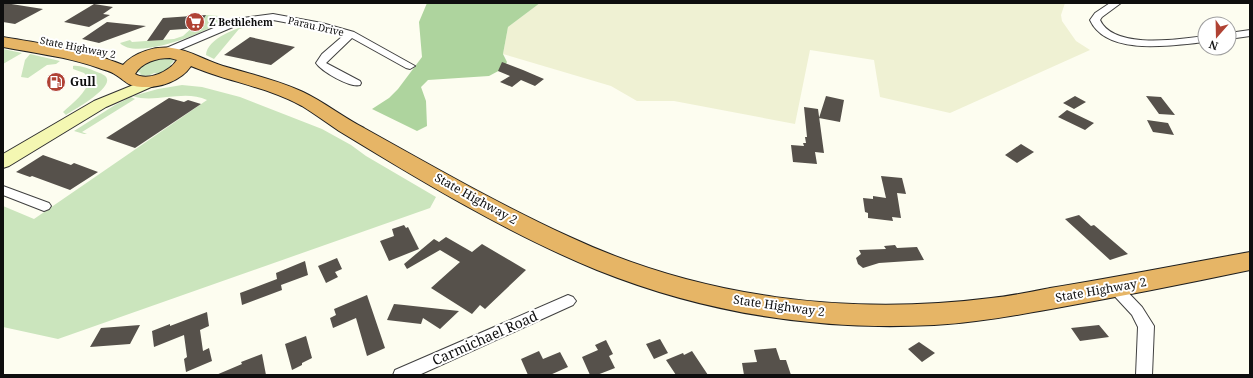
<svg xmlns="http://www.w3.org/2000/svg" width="1253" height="378" viewBox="0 0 1253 378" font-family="'Noto Serif',serif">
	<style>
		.farmland { fill: #eff1d3 }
		.green { fill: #cbe5bd }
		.forest { fill: #aed49e }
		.building { fill: #56514b }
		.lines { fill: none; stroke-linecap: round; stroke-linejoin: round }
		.street-casing { stroke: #414141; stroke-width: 2 }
		.secondary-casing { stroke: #303030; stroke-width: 2 }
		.highway-casing { stroke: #1f1f1f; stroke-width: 2 }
		.street { fill: #fff; fill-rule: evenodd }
		.secondary { fill: #f4f7b2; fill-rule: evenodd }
		.highway { fill: #e6b566; fill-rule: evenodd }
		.labels { text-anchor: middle; stroke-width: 4; stroke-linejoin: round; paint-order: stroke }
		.far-poi-label { font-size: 10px; font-weight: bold; fill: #0e0e0e; stroke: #fff; text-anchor: start }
		.far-street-label { font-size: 10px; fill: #0e0e0e; stroke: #fff }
		.poi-label { font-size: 12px; font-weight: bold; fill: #0e0e0e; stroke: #fff; text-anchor: start }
		.street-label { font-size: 12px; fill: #0e0e0e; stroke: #fff }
		.near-street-label { font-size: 14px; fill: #0e0e0e; stroke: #fff }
	</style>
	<rect width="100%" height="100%" fill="#fdfdf0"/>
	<path class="farmland" d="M540,3h525l-4,12 1,6 14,20 14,9 -140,63 -70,-16 -6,-37 -64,-10 -15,74 -121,-23h-37l-26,-15 -108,-32 5,-27z"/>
	<path class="green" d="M206,15l13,1 6,2c-15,14 -89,43 -105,25l10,-3 2,2 42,-3 9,-3z
		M261,23l-22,6 -25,30 -8,-4c1,-18 39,-31 55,-32z
		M3,49l19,4 -19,11z
		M30,54l30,7 -4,3 -9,1 -19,13 -7,-1 4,-17z
		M163,57l7,1 4,3 -4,4 3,1 -15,8 -4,-1c-5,3 -9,4 -15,1l2,-1 -4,-1v-4l17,-9 6,1z
		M73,66c6,-1 17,3 24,6 3,1 9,3 10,7 3,11 -33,31 -41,36l-3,-3c10,-9 23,-19 27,-33l-6,-6 -11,-4z
		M182,85l20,2 38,10 82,32 29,16 15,11 70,41 -6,11 -372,131 -55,-12v-121l31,13 173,-119c-23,-11 -53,4 -74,-4l25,-7z
		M131,97l4,2 -53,33 5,2h-3l-10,-3 41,-26z"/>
	<path class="forest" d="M427,3h113l-32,24 -5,27 4,8 -3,6 -15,8 -61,4 -7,7 5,14 1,25 -10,5 -45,-22 17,-11 9,-9 24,-32 -3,-35z"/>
	<path class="building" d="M3,3h2l38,6 -28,15 -12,-2z
		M94,4l19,3 -10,7 7,1 -21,12 -25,-5z
		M206,15l-8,13 -28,2 -7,10 -16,1 16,-23z
		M107,22l39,4 -47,17 -17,-4z
		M250,37l45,10 -24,18 -47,-10z
		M502,62l21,8 21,9 -9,7 -14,-6 -9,7 -12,-5 10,-6 -12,-5z
		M826,96l18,4 -4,22 -21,-4z
		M1075,96l11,6 -12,7 -11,-6z
		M1146,96l15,1 14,18 -16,-1z
		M169,98l15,4 4,-2 13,4 -66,44 -29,-10z
		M804,107l14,2 6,44 -9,-1 2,12 -24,-2 -2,-17 13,1 -1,-3h3l-1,-6h2z
		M1067,110l27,13 -9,7 -27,-13z
		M1147,120l21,3 6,12 -21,-3z
		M1021,144l13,8 -17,11 -12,-8z
		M43,155l28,10 3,-2 24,9 -28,18 -38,-14 -2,1 -14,-5z
		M881,176l21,2 4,16 -9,-1 4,25 -9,-1 1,4 -25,-3v-5l-3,-1 -2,-14 10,1v-3l13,2z
		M1079,215l12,11 3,-1 34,29 -18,6 -45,-41z
		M404,225l2,3 2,-1 11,22 -30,12 -9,-20 14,-5 -2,-7z
		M446,237l26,15 10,-8 44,26 -41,39 -5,-4 -8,9 -41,-26 29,-26 -20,-12 -33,19 -3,-5 30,-25 5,3z
		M895,245l2,3 20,-1 7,13 -45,3 -16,5 -5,-4 -2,-6 5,-4 -2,-4 27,-1 -2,-3z
		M337,258l5,11 -7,3 3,5 -12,6 -8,-17z
		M305,261l3,14 -27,10 1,5 -40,15 -2,-12 37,-14 -1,-6z
		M367,295l18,53 -18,8 -11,-38 -23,10 -3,-10 6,-3 -2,-6z
		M394,304l10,1 55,6 -19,18 -17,-11 -2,6 -34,-4z
		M207,312l2,14 -9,4 3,21 6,-3 3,13 -26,11 -2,-13 3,-2 -3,-22 -30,12 -2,-16 18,-7v2z
		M140,325l-10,19 -40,3 11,-19z
		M1099,325l10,12 -29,4 -9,-13z
		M306,336l6,22 -10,5v2l-10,5 -7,-26z
		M660,339l8,14 -14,6 -8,-15z
		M606,340l7,14 -4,2 6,12 -18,7h-7l-8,-18 16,-7 -3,-5z
		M919,342l16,11 -13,9 -14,-13z
		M776,348l4,12h6l5,15h-47l-2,-12 15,-1 -3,-12z
		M539,351l4,8 17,-7 8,15 -18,8h-22l-7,-16z
		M692,351l16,24h-32l-10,-15 17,-7 1,2z
		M262,354l4,21h-50l26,-11 -1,-2z"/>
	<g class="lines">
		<g class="street-casing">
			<path id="street" d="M1110,3h11l-19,14 -2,3c14,30 79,19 105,16v6c-31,3 -98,15 -115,-22l5,-7z
				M273,14l49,9 32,9 61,34 -5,3 -4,-1 -54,-30 -26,25 34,18 1,2 -1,2c-10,3 -39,-14 -44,-22l6,-9 22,-19 -23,-6 -48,-9 -33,4 -73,31 -4,1 -5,-3 1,-2 76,-32z
				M1250,30v6l-21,3v-6z
				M3,186l46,17 2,3 -2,3 -5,2 -41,-16z
				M1115,282l5,2 22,23 12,19 -2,49h-16l2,-48 -6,-12 -25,-27 3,-4z
				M568,295l5,2 3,4 -3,4 -154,70h-26l2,-5z"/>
		</g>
		<g class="secondary-casing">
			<path id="secondary" d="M153,77l5,1 2,3 -2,3 -52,23 -97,59 -6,2v-14l91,-53z"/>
		</g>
		<g class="highway-casing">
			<path id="highway" d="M3,37c40,7 82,12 120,28 12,-13 32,-19 49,-17 18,2 34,13 51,18 27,8 54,14 80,26 21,10 40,25 61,36 68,38 136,77 206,109 131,61 278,79 421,61 20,-2 39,-6 59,-10 67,-11 133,-24 200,-36v18c-66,14 -133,27 -199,39 -39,7 -78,14 -117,16 -115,6 -230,-12 -337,-55 -88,-36 -176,-89 -258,-139 -12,-8 -24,-17 -37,-25 -37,-20 -74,-24 -111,-40 -10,15 -31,22 -49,21 -15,-1 -15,-5 -26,-12 -5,-4 -12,-5 -17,-7 -31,-11 -64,-15 -96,-21zM170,58l7,2c-7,11 -29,22 -42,14 7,-12 22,-16 35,-16z"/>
		</g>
		<use href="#street" class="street"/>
		<use href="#secondary" class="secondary"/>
		<use href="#highway" class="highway"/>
	</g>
	<defs>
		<g id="supermarket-disc" transform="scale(1)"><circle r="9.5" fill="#b04234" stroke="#fff"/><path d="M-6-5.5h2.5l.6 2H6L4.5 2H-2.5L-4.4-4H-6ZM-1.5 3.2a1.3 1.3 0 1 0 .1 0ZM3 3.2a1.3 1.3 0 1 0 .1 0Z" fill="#fff"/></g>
		<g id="fuel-disc" transform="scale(1)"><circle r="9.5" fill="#b04234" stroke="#fff"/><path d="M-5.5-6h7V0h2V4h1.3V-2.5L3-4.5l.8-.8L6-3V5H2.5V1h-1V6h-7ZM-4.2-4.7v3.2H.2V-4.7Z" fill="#fff"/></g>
	</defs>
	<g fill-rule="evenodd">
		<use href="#supermarket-disc" x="195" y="22"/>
		<use href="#fuel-disc" x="56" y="82"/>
	</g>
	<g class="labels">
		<g class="far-poi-label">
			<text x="209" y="26">Z Bethlehem</text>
		</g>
		<g class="far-street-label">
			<text transform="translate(316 26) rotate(13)" y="4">Parau Drive</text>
			<text transform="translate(78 47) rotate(11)" y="4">State Highway 2</text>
		</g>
		<g class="poi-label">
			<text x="70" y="86">Gull</text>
		</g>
		<g class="street-label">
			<text transform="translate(476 199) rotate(29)" y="4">State Highway 2</text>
			<text transform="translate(1101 290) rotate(-10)" y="4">State Highway 2</text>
			<text transform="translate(779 306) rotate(8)" y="4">State Highway 2</text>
		</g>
		<g class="near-street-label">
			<text transform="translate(485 338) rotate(-24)" y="5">Carmichael Road</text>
		</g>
	</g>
	<rect width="1253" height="378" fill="none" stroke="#0e0e0e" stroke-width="8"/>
	<g transform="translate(1217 36) rotate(200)"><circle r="19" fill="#ffffff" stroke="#9f9f9f"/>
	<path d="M0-3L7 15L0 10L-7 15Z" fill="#b04234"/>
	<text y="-6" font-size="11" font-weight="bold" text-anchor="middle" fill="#0e0e0e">N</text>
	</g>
</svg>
